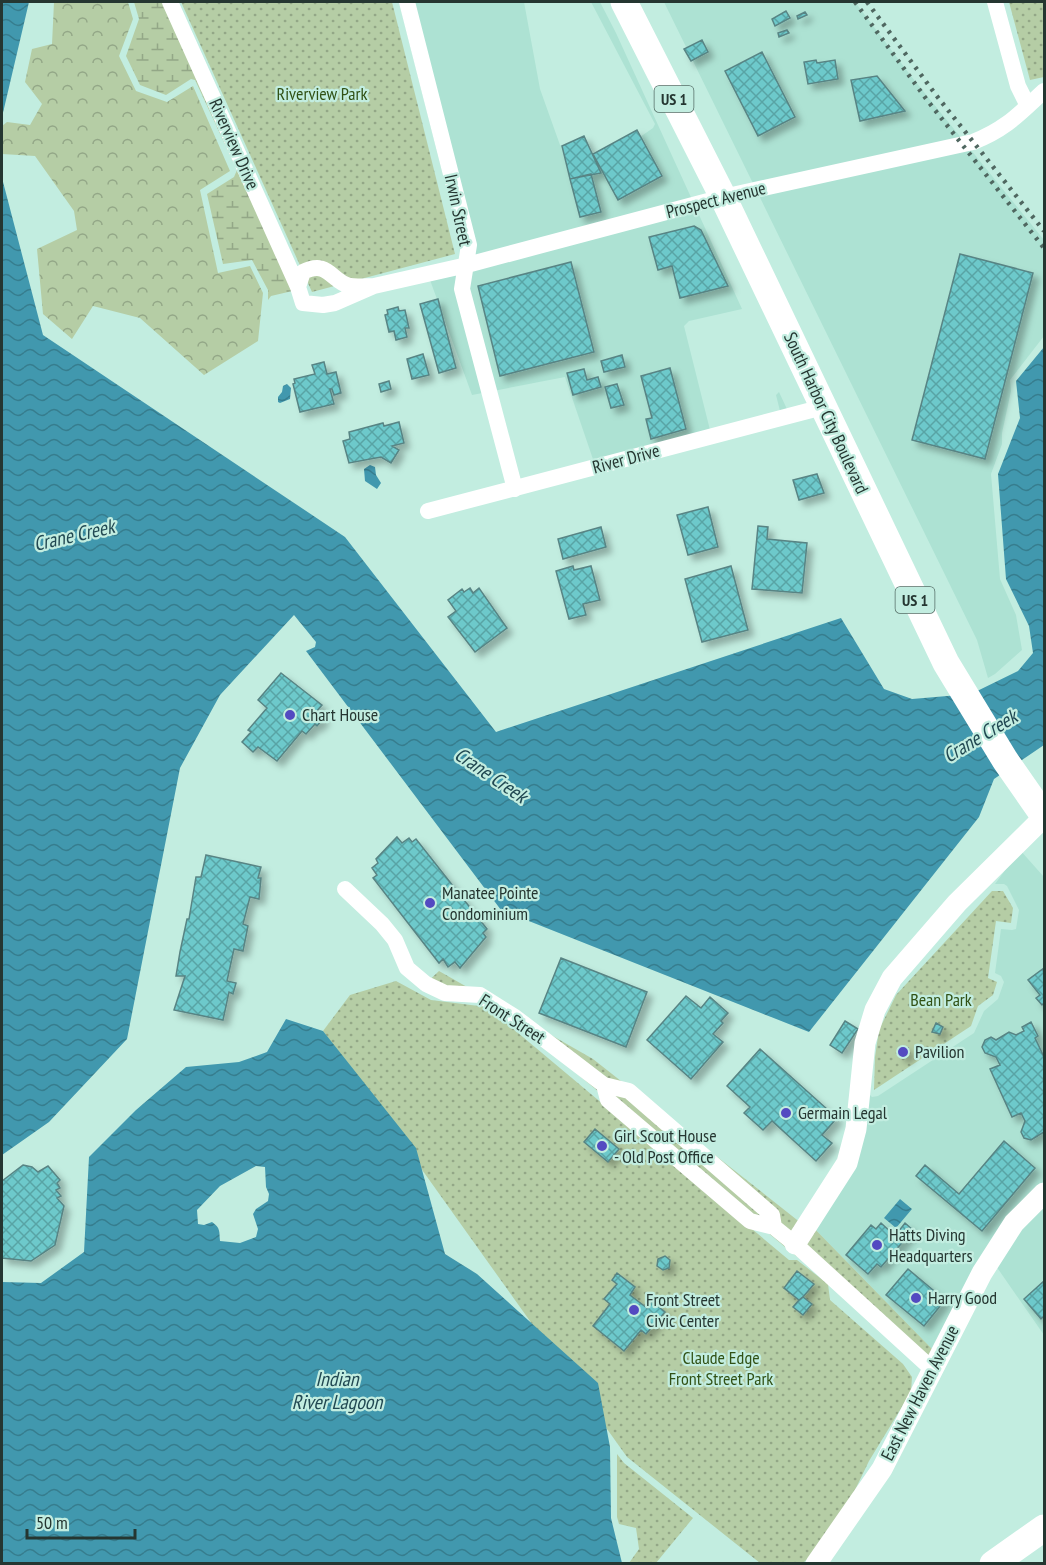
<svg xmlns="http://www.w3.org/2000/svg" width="1046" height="1565" viewBox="0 0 1046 1565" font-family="'PT Sans Narrow',sans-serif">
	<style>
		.built { fill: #ade2d3 }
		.green { fill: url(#green-dots) }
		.forest { fill: url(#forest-crowns) }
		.wetland { fill: url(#wetland-marsh) }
		.water { fill: url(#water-waves); fill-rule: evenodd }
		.building { fill: url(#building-cross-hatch); stroke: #588484; stroke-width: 1.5; filter: url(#shadow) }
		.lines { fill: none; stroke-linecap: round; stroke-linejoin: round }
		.minor { stroke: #fff; stroke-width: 16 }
		.tertiary { stroke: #fff; stroke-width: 21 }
		.primary { stroke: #fff; stroke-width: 27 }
		.rail { stroke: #4f6760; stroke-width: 4.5; stroke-dasharray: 3 6; stroke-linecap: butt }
		.poi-dot { fill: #534ac1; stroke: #c2ede0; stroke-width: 2 }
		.labels { text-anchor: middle; stroke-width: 4.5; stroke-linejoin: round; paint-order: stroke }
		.shield { fill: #c2ede0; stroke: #546d66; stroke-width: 1.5 }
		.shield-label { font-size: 16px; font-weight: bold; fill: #253631 }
		.park-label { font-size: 18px; fill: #315115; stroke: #c2ede0 }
		.street-label { font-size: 18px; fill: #253631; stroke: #c2ede0 }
		.poi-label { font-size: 18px; fill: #253631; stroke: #c2ede0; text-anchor: start }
		.water-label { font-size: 20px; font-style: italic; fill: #214852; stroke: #c2ede0 }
	</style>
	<defs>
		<pattern id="green-dots" width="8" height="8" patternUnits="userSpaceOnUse" patternTransform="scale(1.5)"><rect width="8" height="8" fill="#b5cda5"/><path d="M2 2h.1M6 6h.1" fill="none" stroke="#93a787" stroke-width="1.8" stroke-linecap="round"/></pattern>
		<pattern id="forest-crowns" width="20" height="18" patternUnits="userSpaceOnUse" patternTransform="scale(1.5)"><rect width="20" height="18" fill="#b5cda5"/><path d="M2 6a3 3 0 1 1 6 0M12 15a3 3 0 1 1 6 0" fill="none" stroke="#93a787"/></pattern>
		<pattern id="wetland-marsh" width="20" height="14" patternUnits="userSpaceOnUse" patternTransform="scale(1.5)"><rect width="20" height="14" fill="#b5cda5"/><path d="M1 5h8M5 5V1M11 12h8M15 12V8" fill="none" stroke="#93a787"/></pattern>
		<pattern id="water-waves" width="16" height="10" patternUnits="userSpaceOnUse" patternTransform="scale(1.5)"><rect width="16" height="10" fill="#4198ae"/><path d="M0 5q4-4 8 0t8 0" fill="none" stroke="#367d8e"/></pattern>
		<pattern id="building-cross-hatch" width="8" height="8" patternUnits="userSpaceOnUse" patternTransform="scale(1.5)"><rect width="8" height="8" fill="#6dc9cb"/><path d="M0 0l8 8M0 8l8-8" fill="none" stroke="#59a4a5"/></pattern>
		<filter id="shadow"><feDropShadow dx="5.5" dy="5.5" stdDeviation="3" flood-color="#0004"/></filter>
	</defs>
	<rect width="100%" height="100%" fill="#c2ede0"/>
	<path class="built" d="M399,2h125l16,87 20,56 34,16 46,-24 13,-9 2,-4 -64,-122h9l16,31 126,276 -53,12 -5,5 26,104 70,-19 -4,-16 3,-3 14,30 -196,49 -32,-94 -93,18 -46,-126 32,-9 3,-5v-9z
		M664,2h191l56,74 133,164v96l-34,44 1,11 -9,42v11l-11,30 9,105 16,36 6,35 -27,24 -7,4 -11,-38z
		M1020,850l24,27v304l-35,36 -76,133 -124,-127 60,-129 3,3 6,-1 96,-63 10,-22 14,-12 6,-17 -3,-6 -6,-3 6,-44 11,1 4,-1 3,-19 -12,-24 -3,-2h-9z
		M1044,1205v130l-48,-69 24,-37z"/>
	<path class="green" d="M181,2h211l63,252 -143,38z
		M1009,2h35v75l-14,3z
		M992,891h11l10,17 -2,15 -15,-2 -8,57 9,4 -4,13 -15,11 -7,20 -97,64 1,-33 4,-27 17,-35z
		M439,971l154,88 213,168 3,-4 124,127 -4,6 -138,-104 -300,-250 -69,-15z
		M396,981l35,19 56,7 302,253h8l31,24 2,16 73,64 9,13 -1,15 -42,69 -14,29 -32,54 -20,19h-43l-133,-106 -304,-426 27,-36z
		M617,1454l7,9 69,55 -37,45h-27l10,-14 -3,-21 -17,-4 -2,-7z"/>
	<path class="forest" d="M54,2h74l5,17 -14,37 17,35 31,11 26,-16 37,85 -30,19 18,83 32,-7 13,27 -5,48 -54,34 -64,-57 -47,-12 -21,33 -29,-25 -6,-65 40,-19 -3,-19 -39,-55 -33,-2v-28l5,-4 23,3 12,-21 -17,-22 7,-33 20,-5z"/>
	<path class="wetland" d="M134,2h32l135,287 -30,7 -3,4v-10l-16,-30 -29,4 -16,-70 27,-17 3,-7 -42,-90 -4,-1 -25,16 -26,-10 -14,-29 13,-37z"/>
	<path class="water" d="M2,2h27l-27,115z
		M2,178l41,157 302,202 151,195 345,-114 43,71 28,10 59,-5 47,-23 15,-18 -4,-27 -23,-47 -8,-105 22,-56 -4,-37 28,-34v398l-50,34 -15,38 -170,215 -308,-122 -195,-259 9,-4 1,-5 -22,-27 -74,80 -40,73 -53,271 -78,83 -47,33z
		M287,384l4,4 -1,11 -10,4 -2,-1v-5l4,-5 1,-6z
		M370,465l5,2 1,8 5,8 -4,6 -12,-8 -1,-12z
		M286,1019l37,12 93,117 29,106 32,20 121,109 12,64 1,71 11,45h-620v-281l39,1 43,-31 5,-95 47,-47 50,-43 53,-5 28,-10zM256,1166l9,1 1,20 3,7 -1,7 -12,8 -3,5 5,15 -2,8 -16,6 -20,-2c-1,-9 1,-13 -8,-19l-8,3 -6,-1 -1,-14 23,-24z
		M900,1199l12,10 -16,19 -12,-10z"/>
	<path class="building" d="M786,11l4,7 -15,8 -3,-7z
		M805,12l2,3 -9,4 -1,-3z
		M787,30l2,3 -10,4 -1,-4z
		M702,40l6,12 -17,9 -7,-12z
		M762,52l33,65 -37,19 -33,-65z
		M816,60l1,3 18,-3 3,19 -30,5 -4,-22z
		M877,76l28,35 -45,10 -9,-41z
		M637,130l25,46 -44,24 -25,-46z
		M584,136l17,37 -31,6 -8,-33z
		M591,174l10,38 -21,5 -10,-38z
		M694,226l7,4 27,56 -48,12 -8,-32 -14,4 -9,-33z
		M960,254l73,19 -48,186 -73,-19z
		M571,262l23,90 -94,24 -22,-90z
		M438,299l18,69 -17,5 -19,-69z
		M398,307l1,4 6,-1 4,18h-4l2,9 -11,3 -2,-9 -5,1 -4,-17 3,-1 -1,-4z
		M423,354l6,21 -17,4 -5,-20z
		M622,355l3,12 -21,5 -3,-11z
		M324,362l3,12 9,-2 5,21 -7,2 -2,-6h-2l4,15 -34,8 -7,-28 2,-1 -1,-4 21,-5 -3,-9z
		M670,368l16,61 -35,10 -5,-20 6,-1 -11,-42z
		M584,369l3,11 11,-3 3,10 -28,8 -6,-22z
		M389,381l2,8 -10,3 -2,-8z
		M617,384l7,21 -13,3 -6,-21z
		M399,422l5,21 -12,3 7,4 -8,13 -10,-6 -32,6 -6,-22 7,-2 -1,-7 34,-9 1,3z
		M817,474l7,19 -25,7 -6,-20z
		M708,507l10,40 -30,8 -11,-40z
		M758,526l10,1 -1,12 40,4 -5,50 -50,-4z
		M601,527l5,20 -43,12 -5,-20z
		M573,566l1,4 17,-4 9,34 -17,4 3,11 -17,4 -13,-48z
		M731,566l17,64 -46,12 -17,-63z
		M470,588l3,5 6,-5 28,40 -32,24 -27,-35 8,-6 -8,-11 14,-11 2,3z
		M281,673l41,32 -6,7 8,6 -7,8 -2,-2 -9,10 -4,-3 -25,30 -19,-14 -5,5 -11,-10 9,-10 -3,-2 19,-22 -9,-8z
		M397,837l5,6 7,-5 3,4 4,-3 71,90 -4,4 3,4 -26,31 -5,-6 -7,5 -5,-8 -4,4 -66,-85 4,-3 -5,-7 6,-5 -2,-4z
		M206,855l55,12 -3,11h3l-2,21 -9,-2 -7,27 5,2 -5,25 -9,-2 -7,32 9,2 -3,11 -4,-2 -6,28 -49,-10 11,-34h-9l4,-24 7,-33h2l7,-42h5z
		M561,958l86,34 -21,55 -87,-34z
		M1044,968v35l-2,2 -6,-7 4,-3 -12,-15z
		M686,996l15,12 9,-11 18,16 -7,8 2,2 -10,11 10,8 -32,37 -44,-39z
		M845,1021l13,8 -16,24 -12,-8z
		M1031,1022l7,14 -3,2 9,19v75l-13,8 -7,-2 -3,-6 4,-11 -4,-8 -9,4 -22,-48 10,-4 -4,-8 -11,-4 -3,-6 3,-7 6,-3 5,3 13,-8 7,3 8,-4 -2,-4z
		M936,1023l7,4 -3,7 -8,-2z
		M900,1047l8,1 -1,9 -8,-1z
		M760,1049l77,69 -15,17 10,8 -16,18 -44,-40 -9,9 -19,-17 6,-6 -23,-21z
		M595,1129l24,20 -11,13 -24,-20z
		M1004,1141l31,27 -53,63 -66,-55 9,-11 34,29z
		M23,1165l9,2 6,5 10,-6 12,14 -3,3 3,5 -4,2 5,6 -4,2 7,8 -9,39 -24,16 -29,-3v-77z
		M881,1223l14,13 10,-13 8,7 -32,37 -4,-3 -9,10 -22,-19 25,-30 5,4z
		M665,1256l5,4 -1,8 -6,2 -6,-4 1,-7z
		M908,1269l37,31 -21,26 -38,-31z
		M797,1271l17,13 -11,13 -4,3 -15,-12z
		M617,1273l18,14 -5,8 17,13 5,-7 13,11 -19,22 -5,-4 -17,21 -31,-25 17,-22 -6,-5 13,-15 -5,-4z
		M1044,1281v35l-3,3 -17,-20z
		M803,1297l9,7 -9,11 -10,-8 6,-7z"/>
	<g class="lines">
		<path class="minor" d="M170,2l128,285
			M407,2l62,243 -7,44 53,200
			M995,2l23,84 10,20
			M374,286c-7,0 -17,1 -24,0 -19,-4 -21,-27 -47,-14l-5,15 5,16 20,2 12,-2 39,-17 93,-21 256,-68 250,-55c33,-13 46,-28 71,-51
			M428,511l395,-104
			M345,889l37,35 13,16 12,28 19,16 19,9 35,2 35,22 89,68 25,6 143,124 2,12
			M604,1085l4,15 142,121 24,6 21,17 137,125"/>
		<path class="tertiary" d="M795,1244l52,-81 9,-34 9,-86 10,-33 17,-32 65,-75 87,-86
			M816,1564l66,-95 100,-196 32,-50 30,-30"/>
		<path class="primary" d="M624,2l99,195 223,466 59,97 39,56
			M993,1564l51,-36"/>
		<path class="rail" d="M855,2l72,98 117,148
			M867,2l69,93 108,136"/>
	</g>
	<g class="poi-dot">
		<circle cx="290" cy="715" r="6"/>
		<circle cx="430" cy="903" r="6"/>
		<circle cx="903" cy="1052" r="6"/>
		<circle cx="786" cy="1113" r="6"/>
		<circle cx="602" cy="1146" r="6"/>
		<circle cx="877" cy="1245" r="6"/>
		<circle cx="916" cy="1298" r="6"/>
		<circle cx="634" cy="1310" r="6"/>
	</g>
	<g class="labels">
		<g class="shield">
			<rect x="654.5" y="86" width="39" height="26" rx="4.5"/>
			<rect x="895.5" y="587" width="39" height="26" rx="4.5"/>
		</g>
		<g class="shield-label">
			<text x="674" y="105">US 1</text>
			<text x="915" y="606">US 1</text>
		</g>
		<g class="park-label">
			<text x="322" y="100">Riverview Park</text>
			<text x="941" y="1006">Bean Park</text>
			<text x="721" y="1364">Claude Edge<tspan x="721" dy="21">Front Street Park</tspan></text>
		</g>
		<g class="street-label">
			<text transform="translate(234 144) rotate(66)" y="6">Riverview Drive</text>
			<text transform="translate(716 200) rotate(-14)" y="6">Prospect Avenue</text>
			<text transform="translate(458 210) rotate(78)" y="6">Irwin Street</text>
			<text transform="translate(826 413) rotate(65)" y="6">South Harbor City Boulevard</text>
			<text transform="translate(626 459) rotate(-15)" y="6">River Drive</text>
			<text transform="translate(512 1019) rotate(33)" y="6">Front Street</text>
			<text transform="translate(920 1393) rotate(-63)" y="6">East New Haven Avenue</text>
		</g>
		<g class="poi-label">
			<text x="302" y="721">Chart House</text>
			<text x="442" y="899">Manatee Pointe<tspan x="442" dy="21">Condominium</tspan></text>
			<text x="915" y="1058">Pavilion</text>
			<text x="798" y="1119">Germain Legal</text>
			<text x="614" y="1142">Girl Scout House<tspan x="614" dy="21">- Old Post Office</tspan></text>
			<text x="889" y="1241">Hatts Diving<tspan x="889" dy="21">Headquarters</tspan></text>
			<text x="928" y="1304">Harry Good</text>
			<text x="646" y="1306">Front Street<tspan x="646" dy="21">Civic Center</tspan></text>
		</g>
		<g class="water-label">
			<text transform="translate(74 535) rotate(-13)" y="7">Crane Creek</text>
			<text transform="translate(980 736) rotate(-31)" y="7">Crane Creek</text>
			<text transform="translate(491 775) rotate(34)" y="7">Crane Creek</text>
			<text x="337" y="1386">Indian<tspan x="337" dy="23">River Lagoon</tspan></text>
		</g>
	</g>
	<rect width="1046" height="1565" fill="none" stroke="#253631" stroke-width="6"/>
	<path d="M27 1529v9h108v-9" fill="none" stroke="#253631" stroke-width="3"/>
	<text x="36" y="1529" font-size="18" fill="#253631" stroke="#c2ede0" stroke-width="4.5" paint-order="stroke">50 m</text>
</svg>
